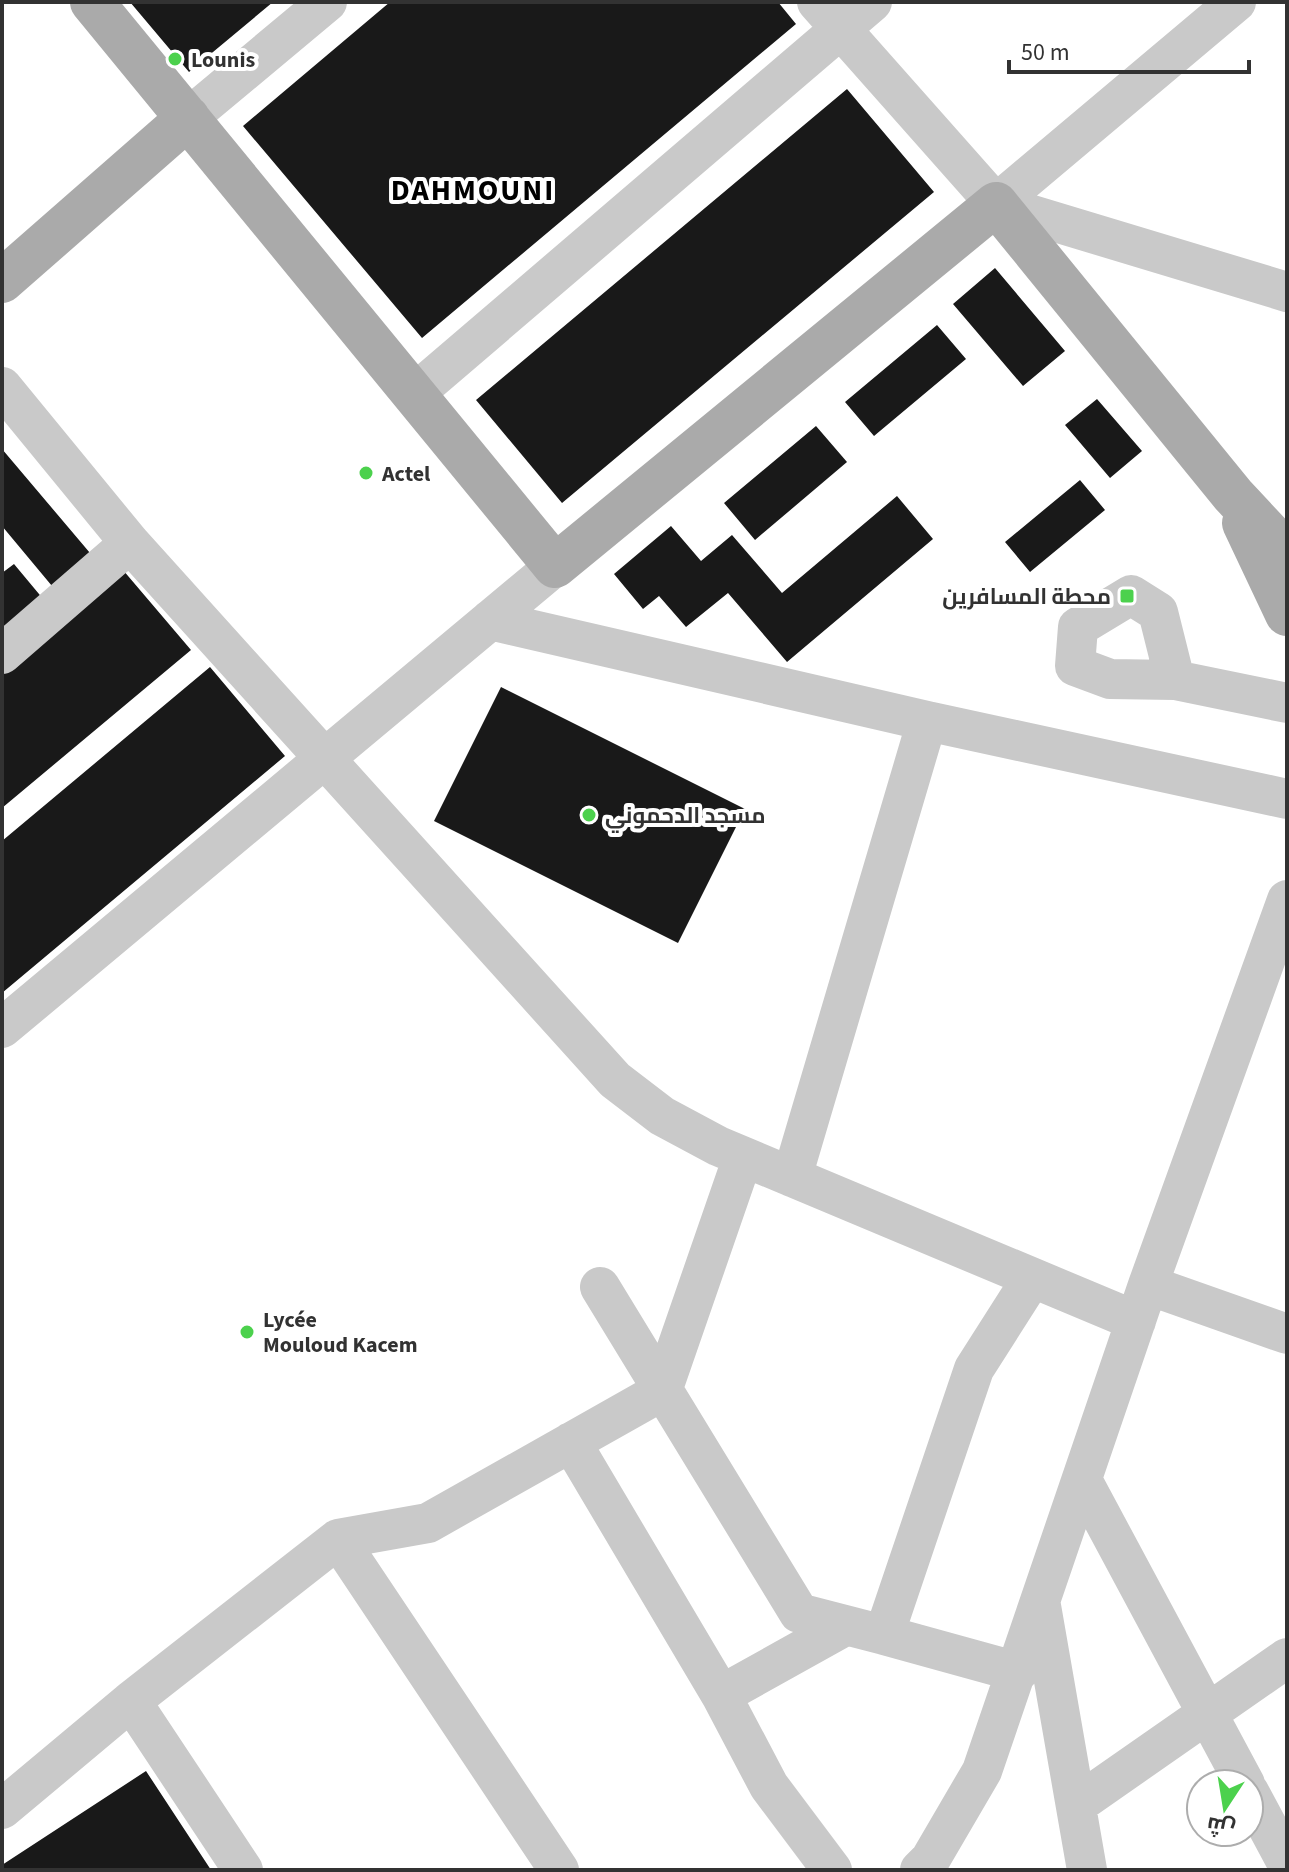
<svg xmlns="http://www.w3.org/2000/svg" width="1289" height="1872" viewBox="0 0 1289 1872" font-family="'Source Sans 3',Cairo,sans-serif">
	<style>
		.building { fill: #191919 }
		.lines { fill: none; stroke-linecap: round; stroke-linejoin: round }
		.minor { stroke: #c9c9c9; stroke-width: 40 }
		.major { stroke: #aaa; stroke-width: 44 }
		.poi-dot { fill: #4cd14d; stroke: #fff; stroke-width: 3 }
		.labels { text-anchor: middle; stroke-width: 8; stroke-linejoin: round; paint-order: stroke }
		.poi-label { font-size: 22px; font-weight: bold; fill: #323232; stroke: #fff; text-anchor: start }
		.district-label { font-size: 30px; font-weight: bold; letter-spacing: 2px; fill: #000; stroke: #fff }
	</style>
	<rect width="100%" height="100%" fill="#fff"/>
	<path class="building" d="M130,2h143l-84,70z
		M390,2h388l18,22 -374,314 -179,-212z
		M847,89l87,103 -372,311 -86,-103z
		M995,268l70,83 -42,35 -70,-82z
		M937,325l29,34 -92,77 -29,-34z
		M1097,399l45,52 -32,27 -45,-53z
		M816,426l31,36 -92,78 -31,-37z
		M2,449l88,104 -38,33 -50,-60z
		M1080,480l25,30 -75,62 -25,-30z
		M897,496l36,43 -146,123 -59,-69 -42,34 -27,-31 -16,13 -29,-35 57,-48 30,35 31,-26 50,58z
		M117,563l74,87 -189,158v-149z
		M14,564l30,36 -42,35v-62z
		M210,667l75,89 -283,237v-152z
		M501,687l244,122 -67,134 -244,-122z
		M146,1771l65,99h-209v-5z"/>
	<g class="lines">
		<path class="minor" d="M817,2l179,202 240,-202
			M188,118l139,-116
			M996,204l291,88
			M2,387l128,156 485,537 47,36 56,30 418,175
			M414,394l458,-392
			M490,620l437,101 360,78
			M2,654l128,-111
			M1175,680l-17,-68 -27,-17 -53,32 -3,39 35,13 65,1 112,23
			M2,1028l553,-462
			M792,1177l135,-456
			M1148,1285l139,49
			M600,1287l199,326 85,22 90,-266 58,-91
			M571,1442l150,253 48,91 63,84
			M1082,1480l163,304
			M338,1539l221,331
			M1041,1606l46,264
			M884,1635l134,37
			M721,1695l122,-68
			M131,1701l112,169
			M1249,1792l38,71
			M1076,1805l211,-147
			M2,1809l129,-108 207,-162 90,-16 234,-132 81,-234
			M920,1870l10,-10 52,-89 166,-486 139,-385"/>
		<path class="major" d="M92,2l463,564 441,-362 237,291 54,58
			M2,281l186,-163
			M1244,523l43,91"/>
	</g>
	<g class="poi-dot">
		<circle cx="175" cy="59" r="8"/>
		<circle cx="366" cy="473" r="8"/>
		<rect x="1119" y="588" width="16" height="16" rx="4"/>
		<circle cx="589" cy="815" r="8"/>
		<circle cx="247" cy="1332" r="8"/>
	</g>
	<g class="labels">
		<g class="poi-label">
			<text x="191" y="67">Lounis</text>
			<text x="382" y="481">Actel</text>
			<text x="1111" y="604" text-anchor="end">محطة المسافرين</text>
			<text x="605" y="823">مسجد الدحموني</text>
			<text x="263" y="1327">Lycée<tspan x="263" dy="25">Mouloud Kacem</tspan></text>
		</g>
		<g class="district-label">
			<text x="473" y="200">DAHMOUNI</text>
		</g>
	</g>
	<rect width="1289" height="1872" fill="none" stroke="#323232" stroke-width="8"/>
	<g transform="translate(1225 1808) rotate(192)"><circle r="38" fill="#ffffff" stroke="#adadad" stroke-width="2"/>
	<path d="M0-6L14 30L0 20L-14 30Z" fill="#4cd14d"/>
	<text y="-12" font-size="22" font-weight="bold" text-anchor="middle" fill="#323232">ش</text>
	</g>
	<path d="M1009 60v12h240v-12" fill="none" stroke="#323232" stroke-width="4"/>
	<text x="1021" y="60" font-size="24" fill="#323232" stroke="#ffffff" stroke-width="6" paint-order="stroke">50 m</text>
</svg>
